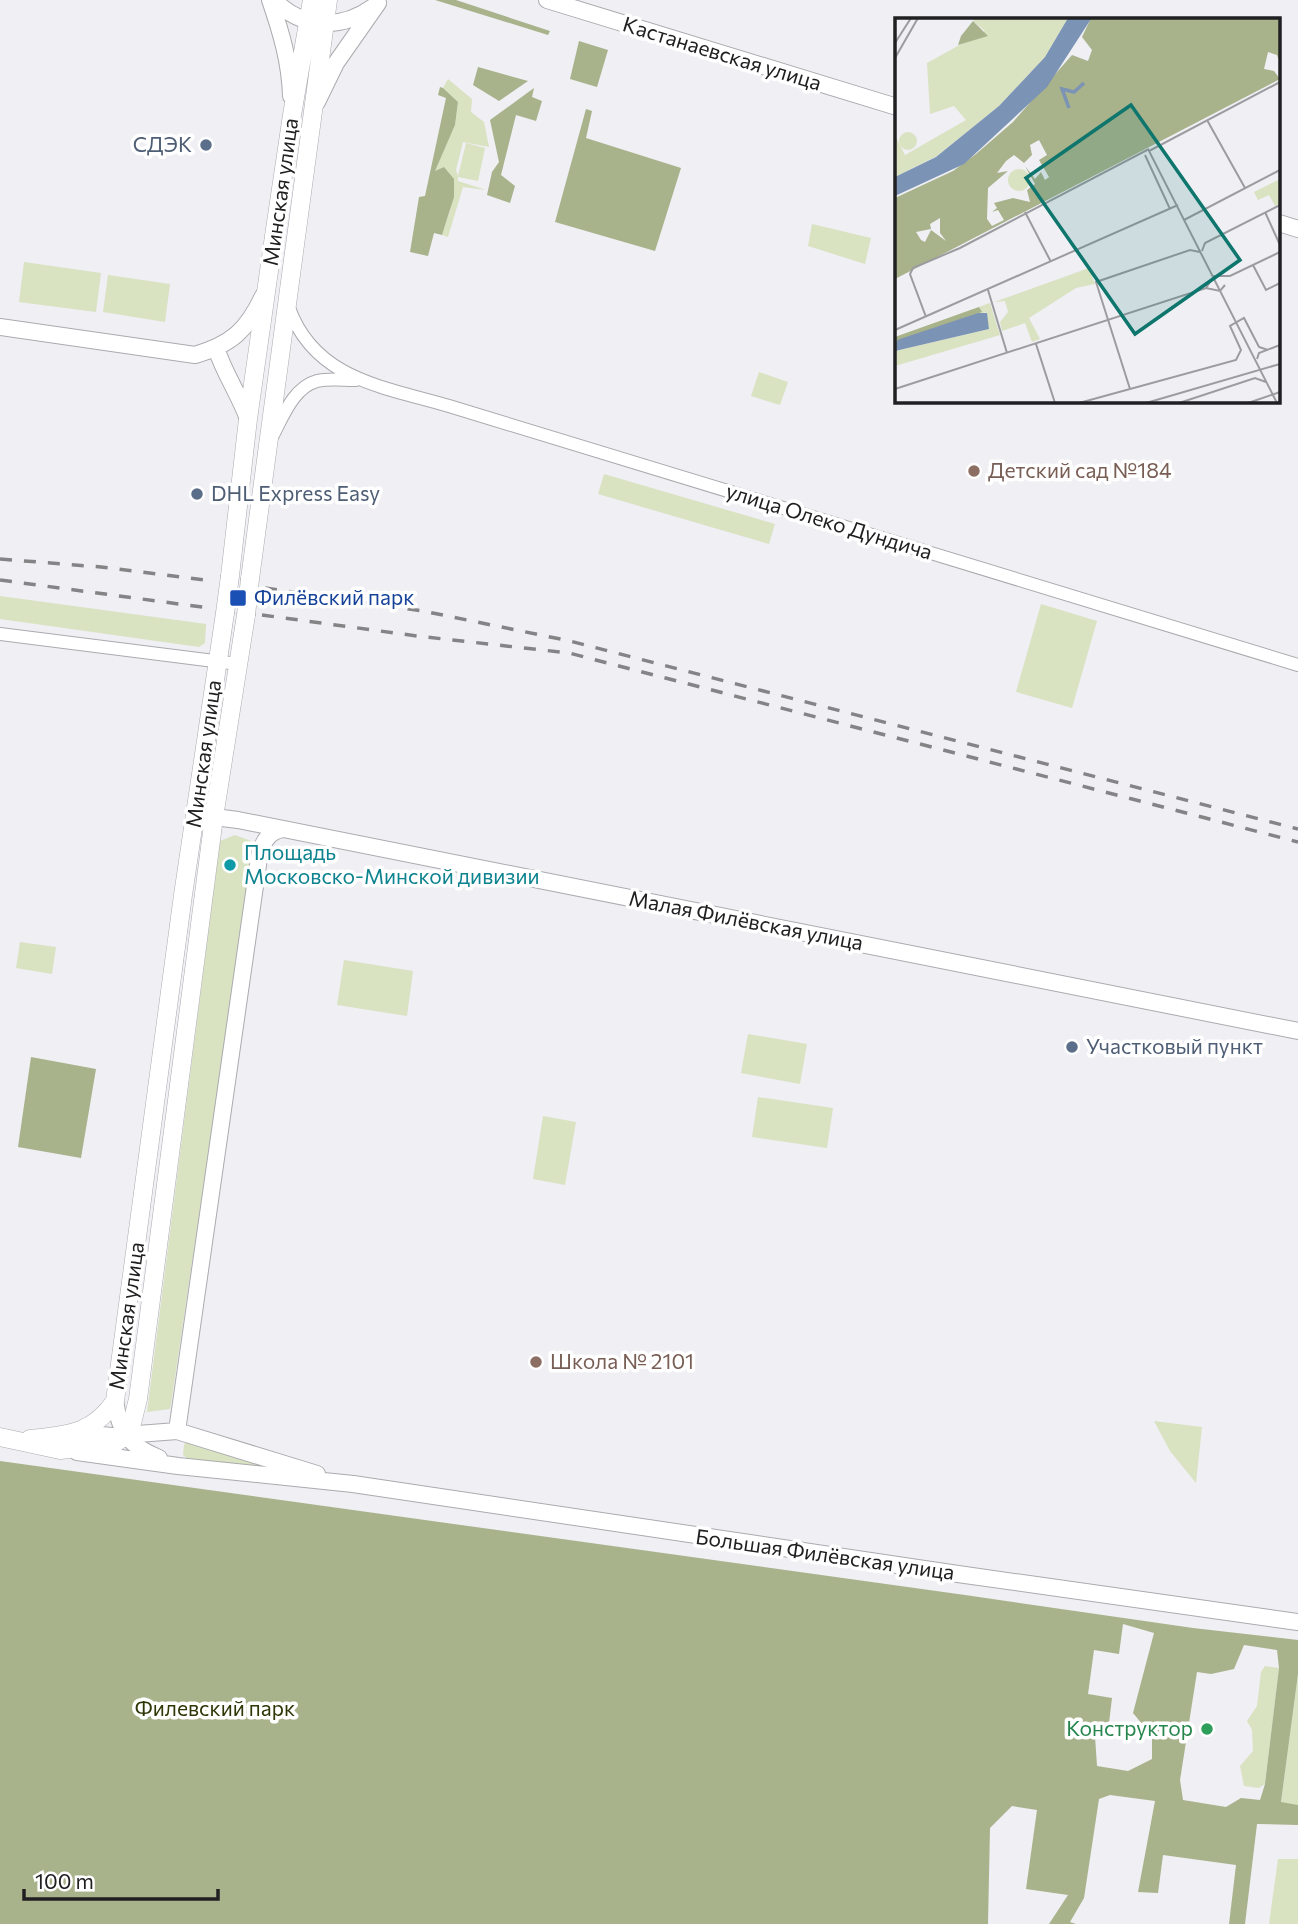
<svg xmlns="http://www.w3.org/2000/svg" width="1298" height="1924" viewBox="0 0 1298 1924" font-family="Commissioner,sans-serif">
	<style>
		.green { fill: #d9e2c1 }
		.forest { fill: #a8b28b; fill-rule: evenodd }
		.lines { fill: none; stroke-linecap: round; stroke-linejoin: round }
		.minor-casing { stroke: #aaabaf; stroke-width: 14 }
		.tertiary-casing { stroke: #aaabaf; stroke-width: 18 }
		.secondary-casing { stroke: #aaabaf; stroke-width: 19 }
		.minor { stroke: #fff; stroke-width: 12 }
		.tertiary { stroke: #fff; stroke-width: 16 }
		.secondary { stroke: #fff; stroke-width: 18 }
		.rail { stroke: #848487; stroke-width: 3.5; stroke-dasharray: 12 12; stroke-linecap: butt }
		.secondary-bridge-casing { stroke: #aaabaf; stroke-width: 19; stroke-linecap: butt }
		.secondary-bridge { stroke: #fff; stroke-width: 18 }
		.service-dot { fill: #5c6f8a; stroke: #fff; stroke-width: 2.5 }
		.education-dot { fill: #8d6e63; stroke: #fff; stroke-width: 2.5 }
		.transit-dot { fill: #1a4fb4; stroke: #fff; stroke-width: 2.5 }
		.culture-dot { fill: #0f9aa8; stroke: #fff; stroke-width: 2.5 }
		.leisure-dot { fill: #2e9e5b; stroke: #fff; stroke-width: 2.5 }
		.labels { text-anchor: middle; stroke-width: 7; stroke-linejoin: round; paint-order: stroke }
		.street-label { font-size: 21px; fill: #202022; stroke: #fff }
		.service-label { font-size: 21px; fill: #4e5e75; stroke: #fff; text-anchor: start }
		.education-label { font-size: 21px; fill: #785e54; stroke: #fff; text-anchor: start }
		.transit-label { font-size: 21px; fill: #164399; stroke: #fff; text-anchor: start }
		.culture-label { font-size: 21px; fill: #0d838f; stroke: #fff; text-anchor: start }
		.park-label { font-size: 21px; fill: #2f3707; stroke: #fff }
		.leisure-label { font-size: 21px; fill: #27864d; stroke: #fff; text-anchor: end }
		.inset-river { fill: none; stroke: #7b93b4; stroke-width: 3.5 }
		.inset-road { fill: none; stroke: #9c9ca0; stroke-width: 2 }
		.view { fill: #0f766e; fill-opacity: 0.15; stroke: #0f766e; stroke-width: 3.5 }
		.inset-edge { fill: none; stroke: #202022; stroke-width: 3.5 }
	</style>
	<rect width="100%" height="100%" fill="#efeff4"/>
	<path class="green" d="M448,79l24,20 -1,13 13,10 5,25 -26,-5 -7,28 2,6 8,-33 19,5 -7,33 -20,-4v4l28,9 -23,-3 -15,50 -6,-2c8,-25 18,-43 2,-68l-10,5 21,-47 3,-23 -15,-14z
		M812,224l59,14 -6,26 -57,-18z
		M24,262l77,11 -5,39 -77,-10z
		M108,275l62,9 -5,38 -62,-10z
		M759,372l29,10 -8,23 -29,-9z
		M604,474l171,50 -6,20 -171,-50z
		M0,596l206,28 -1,19 -6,4 -199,-28z
		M1041,604l56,17 -25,87 -56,-16z
		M235,835l16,6 2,11 -82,552 -1,5 -23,3 73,-571z
		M20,942l36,5 -4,27 -36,-6z
		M344,960l69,11 -6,45 -70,-11z
		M748,1034l59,10 -7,40 -59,-11z
		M758,1097l75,11 -6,40 -75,-11z
		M543,1116l33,6 -11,63 -32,-6z
		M1154,1421l48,6 -6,56 -26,-32z
		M186,1442l17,2 88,30 -104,-16 -4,-3 1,-10z
		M1265,1666l14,2 -14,116 -6,4 -15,-2 -4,-20 13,-15 -1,-21 -5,-9 10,-15 4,-34z
		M1298,1674v131l-17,-2z
		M1278,1859h20v65h-29z"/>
	<path class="forest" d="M435,0h21l94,31 -2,4z
		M579,41l29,9 -11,37 -27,-8z
		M478,67l50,14 -29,20 -26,-16z
		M440,87l3,1 15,14 -3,23 -20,46 9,-4 10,12v18l-12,38 -8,-2 -6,23 -18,-4 9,-55 6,-1 21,-98 -8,-3z
		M534,88l-2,9 10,4 -6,20 -20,-6 -15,60 14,11 -5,17 -23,-8 5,-23 7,-10 -9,-42z
		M586,109l6,2 -6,27 95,30 -26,83 -100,-29z
		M31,1057l65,12 -15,89 -63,-11z
		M0,1461l965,134 228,33 105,12v34l-17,128 17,3v20l-41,-1 -12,100h-16l7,-59 -73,-10 -5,38 -20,-1 17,-91 -45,-6 -11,4 -15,99 -14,24 6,2h-27l19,-29 -42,-6 11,-79 -25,-4 -22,22 -2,96h-988zM1123,1624l31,9 -21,80 19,23v23l-24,12 -31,-5 -3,-45 15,2 3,-25 -24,-4 6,-44 25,4zM1244,1645l33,5 2,18 -14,116 -5,16 -19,-2 -15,9 -43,-7 -3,-20 17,-108 14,2 23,-5z"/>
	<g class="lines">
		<g class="minor-casing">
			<path id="minor" d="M289,308c26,72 96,79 160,98l849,259
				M273,435c10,-19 21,-48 44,-54 12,-3 27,-1 39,-1
				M0,634l238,30"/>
		</g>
		<g class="tertiary-casing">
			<path id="tertiary" d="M270,0c11,32 20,62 21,96
				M274,0c28,29 67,30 99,7
				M547,0l350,107
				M317,102l19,-39 42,-60
				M1279,223l19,6
				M0,327l195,28c37,-11 52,-25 68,-59
				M216,348c8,25 23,46 32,71
				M201,818l13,-1 24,3 1060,211
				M115,1401c5,32 14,45 44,57
				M177,1431l83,-580c5,-12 10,-20 23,-22
				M77,1433l35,3 65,-5 140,43
				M77,1452l101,14 175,18 605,90 340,48"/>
		</g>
		<g class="secondary-casing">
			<path id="secondary" d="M230,576l18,-157 27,-190 17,-114 20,-115
				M250,579l78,-579
				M0,1437l60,13 54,-6 12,-9 6,-12 6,-24 76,-582 32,-202
				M30,1439c37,-4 63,-5 85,-38l68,-506 42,-282"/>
		</g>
		<use href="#minor" class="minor"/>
		<use href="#tertiary" class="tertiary"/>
		<use href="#secondary" class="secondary"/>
		<path class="rail" d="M0,559l101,8 112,14
			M0,580l209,28
			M265,588l158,23 147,30 728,188
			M262,615l155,21 152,17 729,189"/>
		<g class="secondary-bridge-casing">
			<path id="secondary-bridge" d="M225,613l5,-37
				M246,615l4,-36"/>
		</g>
		<use href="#secondary-bridge" class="secondary-bridge"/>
	</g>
	<g class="service-dot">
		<circle cx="206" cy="145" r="7"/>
		<circle cx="197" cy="494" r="7"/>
		<circle cx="1072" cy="1047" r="7"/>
	</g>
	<g class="education-dot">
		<circle cx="974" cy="471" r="7"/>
		<circle cx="536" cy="1362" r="7"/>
	</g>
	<rect class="transit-dot" x="229" y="589" width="18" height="18" rx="3.5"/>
	<circle class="culture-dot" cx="230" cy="865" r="7"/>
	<circle class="leisure-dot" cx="1207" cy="1729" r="7"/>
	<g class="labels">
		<g class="street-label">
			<text transform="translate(722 54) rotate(17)" y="7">Кастанаевская улица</text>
			<text transform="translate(281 192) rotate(-82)" y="7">Минская улица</text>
			<text transform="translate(829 522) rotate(17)" y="7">улица Олеко Дундича</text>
			<text transform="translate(204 754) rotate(-82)" y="7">Минская улица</text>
			<text transform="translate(746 921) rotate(11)" y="7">Малая Филёвская улица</text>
			<text transform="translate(127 1316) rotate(-82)" y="7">Минская улица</text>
			<text transform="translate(825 1555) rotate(8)" y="7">Большая Филёвская улица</text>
		</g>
		<g class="service-label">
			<text x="192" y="152" text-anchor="end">СДЭК</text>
			<text x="211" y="501">DHL Express Easy</text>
			<text x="1086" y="1054">Участковый пункт</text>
		</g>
		<g class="education-label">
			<text x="988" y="478">Детский сад №184</text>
			<text x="550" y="1369">Школа № 2101</text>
		</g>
		<g class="transit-label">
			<text x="254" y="605">Филёвский парк</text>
		</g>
		<g class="culture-label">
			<text x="244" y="860">Площадь<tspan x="244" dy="24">Московско-Минской дивизии</tspan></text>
		</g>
		<g class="park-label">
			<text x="215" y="1716">Филевский парк</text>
		</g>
		<g class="leisure-label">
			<text x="1193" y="1736">Конструктор</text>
		</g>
	</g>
	<g transform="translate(895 18)">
		<rect width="385" height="385" fill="#efeff4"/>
		<path d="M81,0h92l-23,39 -46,49 -62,50 -42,21v-42l10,20 61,-35 -12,-14 -24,8 -3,-51 58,-32 -12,-10zM4 123a9 9 0 1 1 18 0a9 9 0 1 1-18 0ZM113 162a11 11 0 1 1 22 0a11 11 0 1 1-22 0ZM385,161v24l-5,3 -6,-11 -11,5 -4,-8zM194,250l6,16 -19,4 -47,30 11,21 -8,3 -7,-19 -23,8 -2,-9 8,-10 -3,-11 -11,1zM95,285l10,32 -105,31v-15l94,-22 -3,-17 -91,30v-5z" fill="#d9e2c1"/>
		<path d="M196,0h189v45l-3,-8 -9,-3 -4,17 10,2 6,8 -385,200v-81l58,-27 23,-17 37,-32 59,-67 16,6 4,-11 -10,-13zM144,122l8,15 -8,5 10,17 -4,3 -4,-8 -6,7 -10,-13 10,18 -8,6 3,12 -17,-4 -19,5 3,5 -5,4 6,-2 6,10 -12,6 -5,-7 1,-31 20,-17 -11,2 9,-12 8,-6 10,8 8,-8 -2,-10zM45,200v15l6,8 -15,-11 -6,12 -4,-2 -5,-8 15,-3 -1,-5zM78,3l15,15 -30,9 3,-9zM84,289l3,5 -87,30v-5z" fill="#a8b28b" fill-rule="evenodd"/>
		<path d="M173,0l23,1 -44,68 -83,77 -69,32v-19l41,-20 63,-51 46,-49zM83,295h9l2,16 -94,22v-9l5,-3z" fill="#7b93b4"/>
		<path class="inset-river" d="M174,90l-7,-19 12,3 10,-9"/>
		<path class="inset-road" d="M0,25l16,-25M0,40l23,-40M312,102l38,68M250,137l25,54M130,194l26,50M370,194l15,33M289,202l96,-50M307,233l3,-8 75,-38M358,247l13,25 14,-7M311,270l8,-12h16l50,-24M93,272l19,63M31,299l-16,-43 3,-6 47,-20 189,-99M0,312l283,-125M141,326l19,59M362,341l2,-6 21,-8M0,371l311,-101 14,3 5,-6M235,371l-34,-107 94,-32 10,2M184,385l157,-43 5,-10 -11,-24 14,-8 15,29 9,3M251,385l134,-39M284,385l76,-25 11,4M353,385l32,-11M382,385l-128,-252 131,-69"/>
		<path class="view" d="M236,87l109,155 -105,74 -109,-156z"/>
		<rect width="385" height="385" class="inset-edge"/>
	</g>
	<path d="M24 1889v10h194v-10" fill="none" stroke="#202022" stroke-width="3.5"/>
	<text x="35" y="1889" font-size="21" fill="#202022" stroke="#ffffff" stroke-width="5" paint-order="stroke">100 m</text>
</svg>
